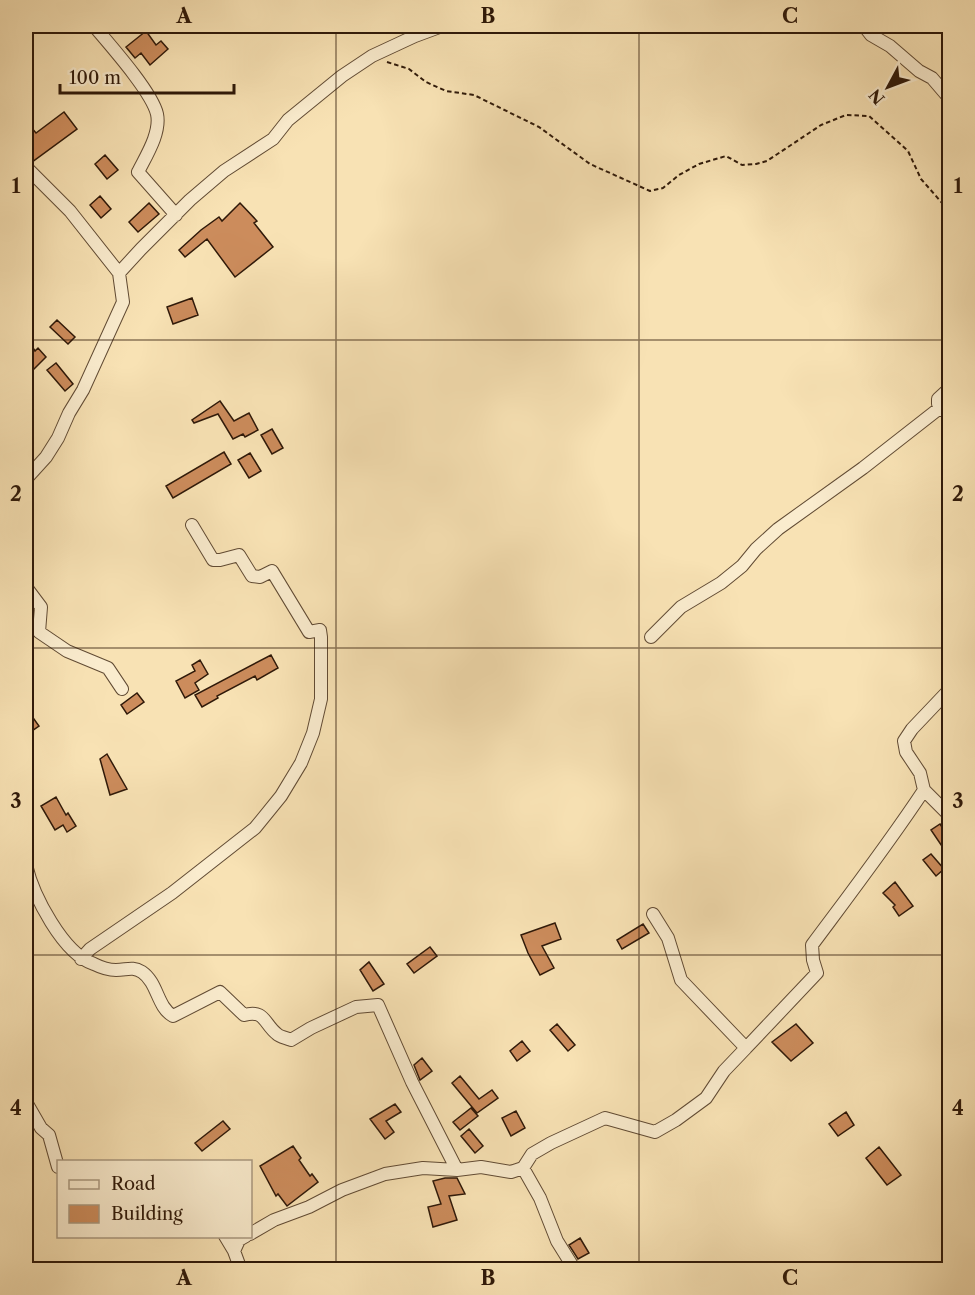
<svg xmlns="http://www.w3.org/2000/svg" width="975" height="1295" viewBox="0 0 975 1295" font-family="'Libre Caslon Text',serif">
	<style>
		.building { fill: #cc8c5c; stroke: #2f1909; stroke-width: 1.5 }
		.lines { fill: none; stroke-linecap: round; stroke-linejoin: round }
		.minor-casing { stroke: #614b34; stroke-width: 14 }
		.path { stroke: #2f1909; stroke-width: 2; stroke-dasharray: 4.5 3; stroke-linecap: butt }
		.minor { stroke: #faecce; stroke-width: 12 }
		.grid { fill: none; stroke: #2f1909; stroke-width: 1.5; stroke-opacity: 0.55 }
		.neatline { fill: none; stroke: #2f1909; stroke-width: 2 }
		.grid-label { font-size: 20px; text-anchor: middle; font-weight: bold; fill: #2f1909 }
	</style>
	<rect width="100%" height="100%" fill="#f8e2b4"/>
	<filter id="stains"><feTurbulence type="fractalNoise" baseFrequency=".00333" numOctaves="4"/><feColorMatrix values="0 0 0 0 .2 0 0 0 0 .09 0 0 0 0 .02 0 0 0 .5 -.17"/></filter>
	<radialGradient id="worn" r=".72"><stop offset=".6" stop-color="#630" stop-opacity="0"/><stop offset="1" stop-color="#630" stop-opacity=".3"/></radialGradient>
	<path class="building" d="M146,31l10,14 5,-4 7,8 -18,16 -9,-12 -6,5 -9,-11z
		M64,112l13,17 -45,33 -6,-3v-38l10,12z
		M105,155l13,15 -11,9 -12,-15z
		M100,196l11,13 -10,9 -11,-13z
		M149,203l10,11 -21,18 -9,-10z
		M240,203l17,18 -3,2 19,24 -38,30 -28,-38 -22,18 -6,-7 22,-20 18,-13 3,4z
		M192,298l6,17 -25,9 -6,-17z
		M57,320l18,17 -7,7 -18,-17z
		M26,337l9,14 3,-3 8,9 -20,20z
		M56,363l17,21 -8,7 -18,-21z
		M220,401l14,20 15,-8 9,17 -13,7 -2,-3 -10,5 -15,-25 -24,9 -2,-3z
		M272,429l11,19 -11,6 -11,-19z
		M224,452l7,12 -58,34 -7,-12z
		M250,453l11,18 -12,7 -11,-18z
		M271,655l7,13 -21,12 -2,-4 -38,20 1,2 -16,9 -7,-12z
		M200,660l8,14 -13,9 4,7 -14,8 -9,-17 19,-10 -3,-6z
		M137,693l7,9 -17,12 -6,-9z
		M26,708l13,18 -13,9z
		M107,754l20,35 -17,6 -10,-36z
		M56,797l10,18 2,-2 8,13 -9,6 -4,-7 -8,5 -14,-24z
		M940,824l10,15v19l-19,-28z
		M931,854l13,15 -8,7 -13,-16z
		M895,882l18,24 -14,10 -6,-9 2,-2 -12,-12z
		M555,923l6,16 -19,7 12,22 -14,7 -12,-22 -7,-18z
		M643,924l6,9 -27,16 -5,-9z
		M430,947l7,9 -23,17 -7,-9z
		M369,962l15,22 -11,7 -13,-21z
		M557,1024l18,21 -7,6 -18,-21z
		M796,1024l17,19 -22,18 -19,-19z
		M522,1041l8,10 -13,10 -7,-10z
		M422,1058l10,13 -12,9 -6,-15z
		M460,1076l19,23 13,-9 6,8 -21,15 -25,-30z
		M395,1104l6,8 -15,9 8,11 -9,7 -15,-20z
		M471,1108l7,8 -18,14 -7,-8z
		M516,1111l9,17 -14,8 -9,-18z
		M846,1112l8,13 -16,11 -9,-12z
		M223,1121l7,8 -28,22 -7,-8z
		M469,1129l14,17 -8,7 -14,-17z
		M293,1146l8,12 -2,2 11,16 2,-2 6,8 -31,24 -9,-12 -2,2 -16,-30z
		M879,1147l22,28 -14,10 -21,-27z
		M445,1178h12l8,16 -16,2 8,24 -24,7 -5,-20 13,-3 -8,-23z
		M580,1238l9,15 -11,6 -9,-14z"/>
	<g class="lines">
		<g class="minor-casing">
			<path id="minor" d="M94,26c16,19 58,66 63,88 4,19 -11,42 -19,58l38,43
				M864,26l7,9 19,11 29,25 13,7 18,21
				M26,167l44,44 49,62
				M950,388l-12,11v5l12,12
				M26,479l20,-22 12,-19 11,-25 14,-23 40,-88 -4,-29 22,-24 49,-49 34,-29 49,-32 15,-19 54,-44 30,-20 43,-20 27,-10
				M26,587l15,20 -2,25 28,19 41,17 14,21
				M651,637l30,-30 40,-24 21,-17 14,-17 22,-20 85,-61 78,-61
				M924,790l26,26
				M26,865c7,30 37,89 68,99 6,3 15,6 22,6 11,0 16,-4 26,2 16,11 15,35 31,44l47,-24 24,23c21,-6 20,9 33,19 3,3 10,4 14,6l20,-12 45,-21 22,-2 34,77 45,88 -34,-2 -38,6 -43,16 -33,17 -35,13 -24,14
				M81,959l9,-10 82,-56 83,-65 26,-32 20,-33 12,-30 8,-34v-62l-1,-7 -11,2 -37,-61 -12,6 -8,-1 -13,-21 -19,5h-7l-21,-35
				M746,1048l71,-75 -4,-13 -1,-15c38,-51 77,-102 112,-155l-4,-17 -14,-21 -2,-11 8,-12 38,-40
				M26,1102l15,26 8,7 9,32
				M457,1170l24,-3 30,5 12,-4
				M225,1236l9,15
				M241,1270l-7,-19 5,-11 7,-4
				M575,1270l-18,-29 -17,-43 -17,-30 9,-14 19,-11 54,-25 50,14 21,-12 30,-22 18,-27 22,-23 -65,-68 -13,-42 -15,-24"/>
		</g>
		<path class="path" d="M387,62l22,7 17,13 20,9 28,4 65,32 51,37 60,27 13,-3 16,-13 20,-11 27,-8 16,9 14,-1 11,-3 54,-36 25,-10 23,1 39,35 13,28 29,33"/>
		<use href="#minor" class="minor"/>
	</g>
	<path class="grid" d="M336,26v1244M639,26v1244M26,340h924M26,648h924M26,955h924"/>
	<rect width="975" height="1295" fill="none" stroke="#f8e2b4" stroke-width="66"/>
	<rect x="57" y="1160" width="195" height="78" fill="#faecce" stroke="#a9987f" stroke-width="1.5"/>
	<rect x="69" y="1180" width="30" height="9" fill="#faecce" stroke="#a9987f" stroke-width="1.5"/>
	<text x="111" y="1190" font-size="18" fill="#2f1909">Road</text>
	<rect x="69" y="1205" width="30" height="18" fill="#cc8c5c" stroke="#a9987f" stroke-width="1.5"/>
	<text x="111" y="1220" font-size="18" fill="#2f1909">Building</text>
	<g transform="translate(888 87) rotate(229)" stroke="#faecce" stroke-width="4.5" paint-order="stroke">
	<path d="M0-4.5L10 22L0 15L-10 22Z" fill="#2f1909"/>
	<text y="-9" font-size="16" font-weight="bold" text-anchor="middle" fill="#2f1909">N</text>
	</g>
	<path d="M60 84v9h174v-9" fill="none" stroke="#2f1909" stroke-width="3"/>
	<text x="69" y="84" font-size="18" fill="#2f1909" stroke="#faecce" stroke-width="4.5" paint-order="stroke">100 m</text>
	<rect x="33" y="33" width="909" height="1229" class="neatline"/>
	<g class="grid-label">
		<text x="184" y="23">A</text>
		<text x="488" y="23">B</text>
		<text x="790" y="23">C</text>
		<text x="16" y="193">1</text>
		<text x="958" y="193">1</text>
		<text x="16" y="501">2</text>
		<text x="958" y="501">2</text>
		<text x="16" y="808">3</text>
		<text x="958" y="808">3</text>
		<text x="16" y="1115">4</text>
		<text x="958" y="1115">4</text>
		<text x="184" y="1285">A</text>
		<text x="488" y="1285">B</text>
		<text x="790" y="1285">C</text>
	</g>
	<rect width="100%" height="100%" filter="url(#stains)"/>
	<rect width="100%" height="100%" fill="url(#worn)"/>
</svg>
